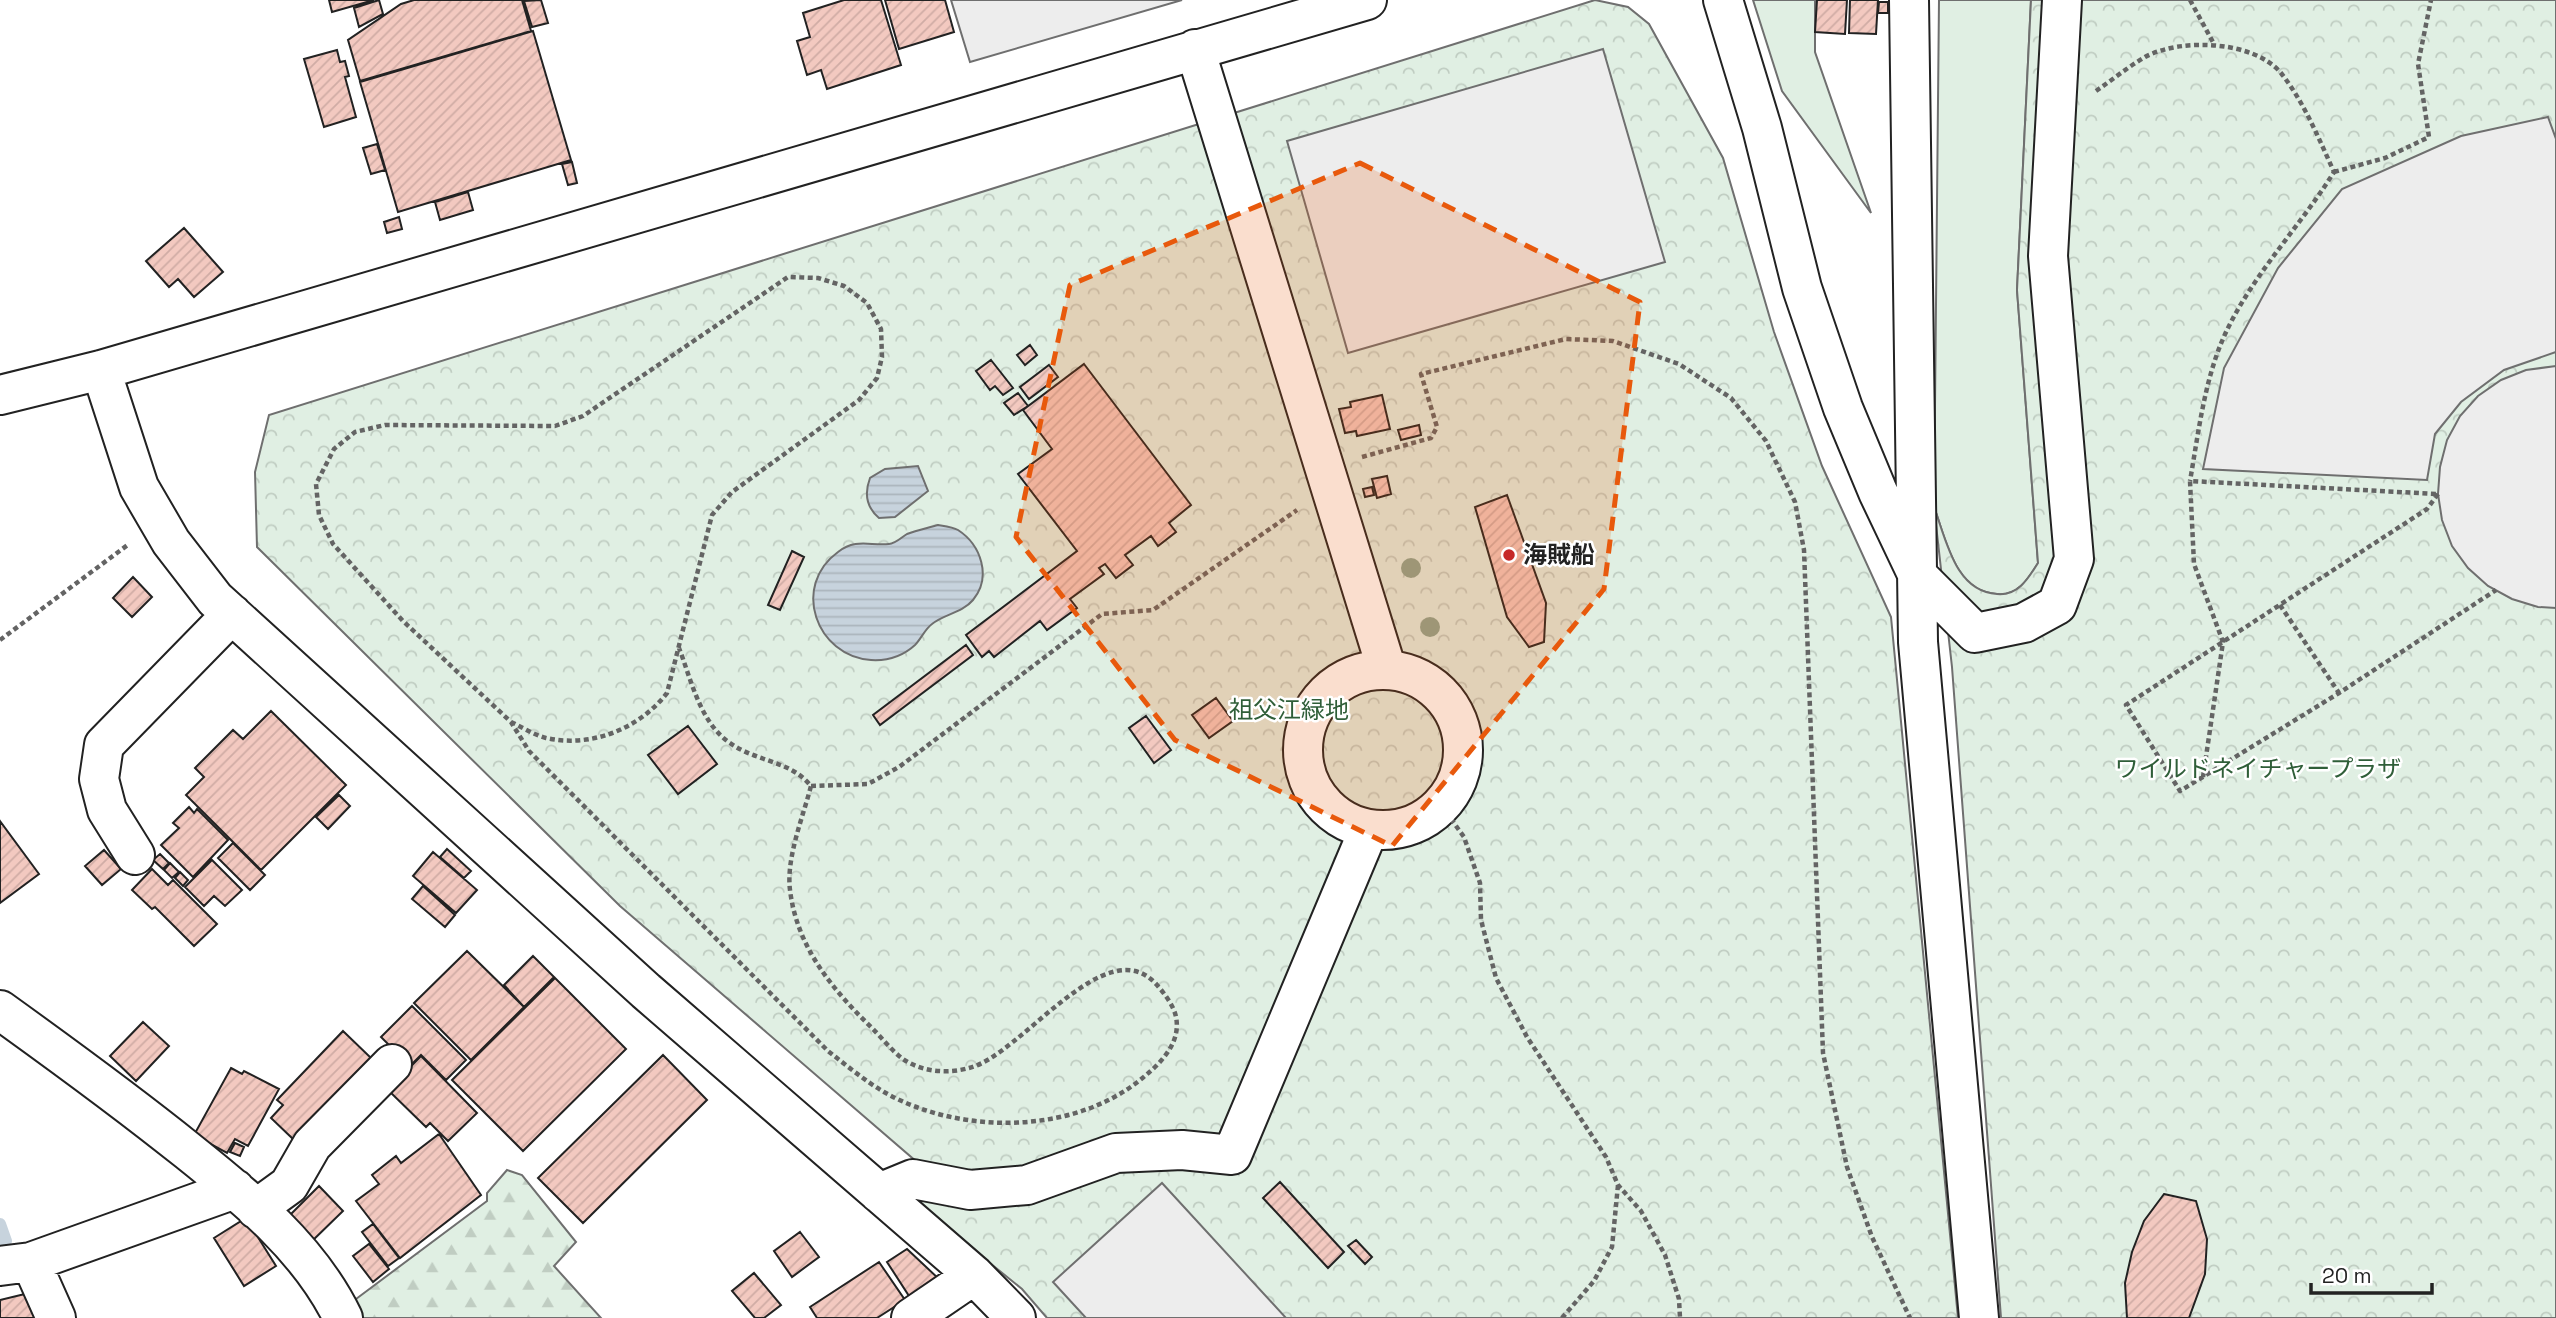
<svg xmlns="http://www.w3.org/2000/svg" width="2556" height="1318" viewBox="0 0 2556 1318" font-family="'Space Grotesk','Noto Sans JP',sans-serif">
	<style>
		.grass { fill: #e0efe3; stroke: #6f6f6f; stroke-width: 2 }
		.forest { fill: url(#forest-firs); stroke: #6f6f6f; stroke-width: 2 }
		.park { fill: url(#park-crowns); stroke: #6f6f6f; stroke-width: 2 }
		.parking { fill: #ededed; stroke: #6f6f6f; stroke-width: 2 }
		.water { fill: url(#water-rules); stroke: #6f6f6f; stroke-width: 2 }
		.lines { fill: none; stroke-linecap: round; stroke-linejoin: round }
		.stream { stroke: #c7d3dd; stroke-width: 12 }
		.building { fill: url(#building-hatch); stroke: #222; stroke-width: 2 }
		.minor-casing { stroke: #222; stroke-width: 42 }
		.path { stroke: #646464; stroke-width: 4.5; stroke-dasharray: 5 3.5; stroke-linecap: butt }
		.minor { stroke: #fff; stroke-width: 38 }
		.tree { fill: #8da692 }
		.marked { fill: #e8590c; fill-opacity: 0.2; stroke: #e8590c; stroke-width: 5; stroke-dasharray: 14 9; stroke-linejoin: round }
		.poi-dot { fill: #c62828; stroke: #fff; stroke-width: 2.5 }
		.labels { text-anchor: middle; stroke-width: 5; stroke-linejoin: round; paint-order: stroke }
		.poi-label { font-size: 24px; font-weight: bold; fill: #222; stroke: #fff; text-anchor: start }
		.park-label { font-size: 24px; fill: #2f5e38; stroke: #fff }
	</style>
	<defs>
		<pattern id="forest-firs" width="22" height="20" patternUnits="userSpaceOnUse" patternTransform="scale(1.75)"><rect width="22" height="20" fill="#e0efe3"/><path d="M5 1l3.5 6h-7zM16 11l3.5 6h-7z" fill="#c0cdc2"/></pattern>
		<pattern id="park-crowns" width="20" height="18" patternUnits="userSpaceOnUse" patternTransform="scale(1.75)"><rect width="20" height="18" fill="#e0efe3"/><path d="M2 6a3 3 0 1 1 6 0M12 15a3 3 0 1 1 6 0" fill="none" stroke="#c0cdc2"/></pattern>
		<pattern id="water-rules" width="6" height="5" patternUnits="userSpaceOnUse" patternTransform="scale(1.75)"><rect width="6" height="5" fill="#c7d3dd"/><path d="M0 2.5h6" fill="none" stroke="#abb5bd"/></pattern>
		<pattern id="building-hatch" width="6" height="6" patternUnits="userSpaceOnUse" patternTransform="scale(1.75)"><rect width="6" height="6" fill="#f3c9c0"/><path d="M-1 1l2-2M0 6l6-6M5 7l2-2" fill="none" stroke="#d0aca5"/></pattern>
	</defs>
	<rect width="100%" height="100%" fill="#fff"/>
	<path class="grass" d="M1753,0h62v52l56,161 -89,-122z
		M1939,0h92l-14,290 21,273c-10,16 -20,33 -41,31 -42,-2 -51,-55 -63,-87z"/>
	<path class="forest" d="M507,1170l15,5 54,67 -22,24 47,52h-247l-6,-13 139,-104v-8z"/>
	<path class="park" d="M1595,0l33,7 21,17 74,134 51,174 48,134 69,151 67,701h-911l-25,-29 -104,-84 7,-36 -305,-263 -363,-359 -2,-75 14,-57z
		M2031,0h525v1318h-555l-49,-651 -18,-160c12,32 21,85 63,87 21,2 31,-15 41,-31l-21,-273z"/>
	<path class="parking" d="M951,0h231l-212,62z
		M1603,49l62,213 -317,91 -61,-212z
		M2548,117l8,22v213l-52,18 -43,32 -26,32 -8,46 -224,-11 21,-101 54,-100 64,-79 119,-53z
		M2556,366v242l-18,-1 -26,-8 -24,-13 -20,-18 -16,-22 -10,-26 -4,-26 2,-27 7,-27 13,-24 18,-20 23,-16 25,-10z
		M1162,1183l124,135h-200l-33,-36z"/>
	<path class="water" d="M918,466l10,25 -33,26 -16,1c-13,-11 -15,-24 -9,-40l15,-9z
		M938,525c6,1 15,2 20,5 23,15 34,47 15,70 -11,13 -29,14 -41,24 -7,5 -11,15 -17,21 -12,11 -28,16 -44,15 -55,-4 -80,-74 -33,-108 18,-14 32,-6 51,-8 6,0 13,-7 18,-10 10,-4 21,-6 31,-9z"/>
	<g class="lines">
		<path class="stream" d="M0,1224l6,17 -6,1"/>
	</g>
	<path class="building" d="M329,0h45l-42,12z
		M379,0l4,14 -24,13 -5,-19z
		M414,0h108l9,31 -171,50 -12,-41 53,-36z
		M541,0l7,23 -16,4 -8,-26z
		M844,0h37l20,65 -74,24 -6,-19 -14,5 -10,-34 13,-4 -7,-24z
		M885,0h60l9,32 -55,17z
		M1817,0h30l-2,34 -30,-2z
		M1850,0h28l-2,34 -27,-1z
		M1879,2h9v11h-10z
		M533,31l38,129 -173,52 -38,-130z
		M337,50l3,12 5,-1 4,15 -4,1 11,40 -32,10 -20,-68z
		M377,144l8,26 -14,4 -8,-26z
		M572,162l5,21 -9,2 -6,-21z
		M468,192l5,18 -33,10 -5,-18z
		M399,217l3,12 -15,4 -3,-11z
		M184,228l39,44 -29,25 -16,-18 -9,8 -23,-26z
		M1030,345l7,10 -12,10 -8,-10z
		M991,360l22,28 -10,7 -8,-9 -5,4 -14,-19z
		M1084,364l107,141 -22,18 7,9 -18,14 -7,-10 -26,19 8,10 -17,13 -11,-14 -6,4 5,6 -34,25 7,9 -30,22 -7,-9 -46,36 -5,-6 -7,6 -16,-22 111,-84 -59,-77 34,-25 -29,-39z
		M1049,365l9,12 -29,22 -9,-12z
		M1018,393l10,13 -14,9 -10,-12z
		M1382,395l8,34 -33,7 -1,-5 -11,2 -6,-24 12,-2 -1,-5z
		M1419,425l2,10 -20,5 -3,-10z
		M1387,476l4,18 -14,4 -5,-19z
		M1372,487l2,8 -9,2 -2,-8z
		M1507,495l39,108 -2,39 -15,5 -22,-30 -32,-110z
		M792,551l12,6 -24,53 -12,-5z
		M133,577l19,20 -20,20 -19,-19z
		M966,645l7,10 -93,70 -7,-10z
		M1216,698l17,23 -24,17 -17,-23z
		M271,711l75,74 -85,85 -75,-75 18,-18 -9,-9 38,-38 10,9z
		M1146,716l25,34 -17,13 -25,-35z
		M688,726l29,38 -39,30 -30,-39z
		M339,795l11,11 -22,23 -12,-12z
		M189,807l5,6 3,-4 31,31 -35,37 -32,-32 18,-17 -6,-5z
		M0,821l39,53 -39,29z
		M233,843l32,32 -15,15 -32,-32z
		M447,849l24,22 -7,7 -24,-21z
		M104,850l17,19 -19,16 -17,-19z
		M433,852l44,38 -21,23 -43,-37z
		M160,854l9,9 -6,6 -10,-9z
		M212,860l30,30 -17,16 -11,-10 -10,10 -19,-19z
		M170,863l9,9 -7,6 -8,-8z
		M152,869l16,16 5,-5 44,44 -23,22 -39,-39 -3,2 -20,-19z
		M180,872l8,8 -5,6 -8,-8z
		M423,886l32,29 -10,12 -33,-28z
		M467,951l57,56 -53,53 -57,-57z
		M533,956l21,21 -30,30 -20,-22z
		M555,978l71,71 -103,102 -71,-71z
		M412,1006l54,54 -20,20 -25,-25 -11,11 -29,-29z
		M143,1022l26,24 -33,35 -26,-25z
		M343,1031l28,27 -78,81 -22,-21 12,-13 -6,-5z
		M663,1055l44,45 -124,123 -45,-45z
		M421,1056l56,57 -29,28 -18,-18 -4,4 -38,-37z
		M231,1068l11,6 2,-3 35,18 -31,57 -13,-7 -8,14 -33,-18z
		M439,1134l42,61 -81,63 -44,-57 23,-17 -7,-9 24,-19 5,7z
		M235,1143l9,4 -4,9 -10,-4z
		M1280,1182l64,70 -16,16 -65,-70z
		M319,1186l24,25 -34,33 -24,-24z
		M2164,1194l32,7 11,38 -2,35 -16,44h-62l-2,-35 7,-31 12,-31z
		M246,1218l30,48 -32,20 -30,-48z
		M373,1224l26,34 -11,8 -26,-34z
		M800,1232l19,25 -27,20 -18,-26z
		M1356,1240l16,17 -7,7 -17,-18z
		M369,1244l20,25 -16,13 -20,-26z
		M907,1249l33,31 -29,19 -24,-37z
		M879,1262l26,38 -28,18h-60l-7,-11z
		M754,1273l27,32 -17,13h-9l-23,-27z
		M29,1293l6,25h-35v-18z"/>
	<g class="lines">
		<g class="minor-casing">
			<path id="minor" d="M1723,0l39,128 40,160 41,120 35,84 40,84 57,57 49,-10 33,-18 17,-46 -26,-303 14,-256
				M1909,0l9,642 61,676
				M1195,49l192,621
				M101,370l38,117 32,55 44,57 431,392 328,284 42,43
				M0,395l101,-25 1266,-370
				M1303 750a80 80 0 1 1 160 0a80 80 0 1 1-160 0Z
				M135,855l-28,-45 -8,-31 5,-34 128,-131
				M0,1010c64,46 127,92 188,141 60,48 121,97 155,167
				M879,1193l34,-14 57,11 57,-5 89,-32 66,-3 50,5 137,-326
				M256,1209l33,-24 23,-40 80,-81
				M31,1262l25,56
				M0,1266l31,-4 204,-73
				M911,1318l63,-43"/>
		</g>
		<path class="path" d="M2190,0l24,44
			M2096,91c16,-11 32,-24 49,-34 35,-19 108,-17 136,16 23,29 38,66 53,99 -33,53 -77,98 -105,154 -24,47 -30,104 -39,155
			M2334,172l51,-14 44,-21 -11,-73 13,-64
			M1362,457l69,-19 6,-11 -16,-53 145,-35 47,2 66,23 52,34 35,43 29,61 9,48 19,503 24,114 25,70 38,81
			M2438,494l-11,15 -301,196 54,86 159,-98 157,-103
			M2280,605l59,88
			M0,640l129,-96
			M511,722c11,5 23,13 35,16 45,10 93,-9 121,-45l45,-178 20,-23 127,-92 18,-22 5,-21 -1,-28 -14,-26 -23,-17 -26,-8 -30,-1 -205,139 -28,10 -170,-1 -30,7 -21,17 -18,35 3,31 14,29 70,77 108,101 18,29 299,300c18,14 37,30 56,41 77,44 194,43 262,-17 17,-14 35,-34 30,-58 -2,-11 -12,-24 -19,-32 -51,-58 -136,71 -188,83 -22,6 -47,4 -66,-9 -11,-8 -21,-21 -30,-30 -40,-39 -76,-81 -83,-139 -4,-32 13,-73 21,-104 -21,-26 -55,-24 -81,-43 -30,-20 -39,-64 -51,-95
			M2203,777l20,-135 -29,-78 -4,-83 247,13
			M811,786l57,-2 31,-17 203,-153 51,-4 144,-100
			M1441,805l23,32 16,46 1,37 15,58 31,59 79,120 12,28 23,26 24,44 14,44 1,19
			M1562,1318l32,-37 18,-34 6,-62"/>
		<use href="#minor" class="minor"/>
	</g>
	<g class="tree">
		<circle cx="1411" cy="568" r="10"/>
		<circle cx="1430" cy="627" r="10"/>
	</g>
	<path class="marked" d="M1360,163l280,139 -36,287 -212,257 -217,-106 -159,-203 54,-252z"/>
	<circle class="poi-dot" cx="1509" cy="555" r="7"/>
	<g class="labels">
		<g class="poi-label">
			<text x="1523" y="563">海賊船</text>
		</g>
		<g class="park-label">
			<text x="1289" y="718">祖父江緑地</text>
			<text x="2258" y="777">ワイルドネイチャープラザ</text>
		</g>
	</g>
	<path d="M2311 1283v10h121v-10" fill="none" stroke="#222222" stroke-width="3.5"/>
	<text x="2322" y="1283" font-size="21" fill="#222222" stroke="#ffffff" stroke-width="5" paint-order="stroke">20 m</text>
</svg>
